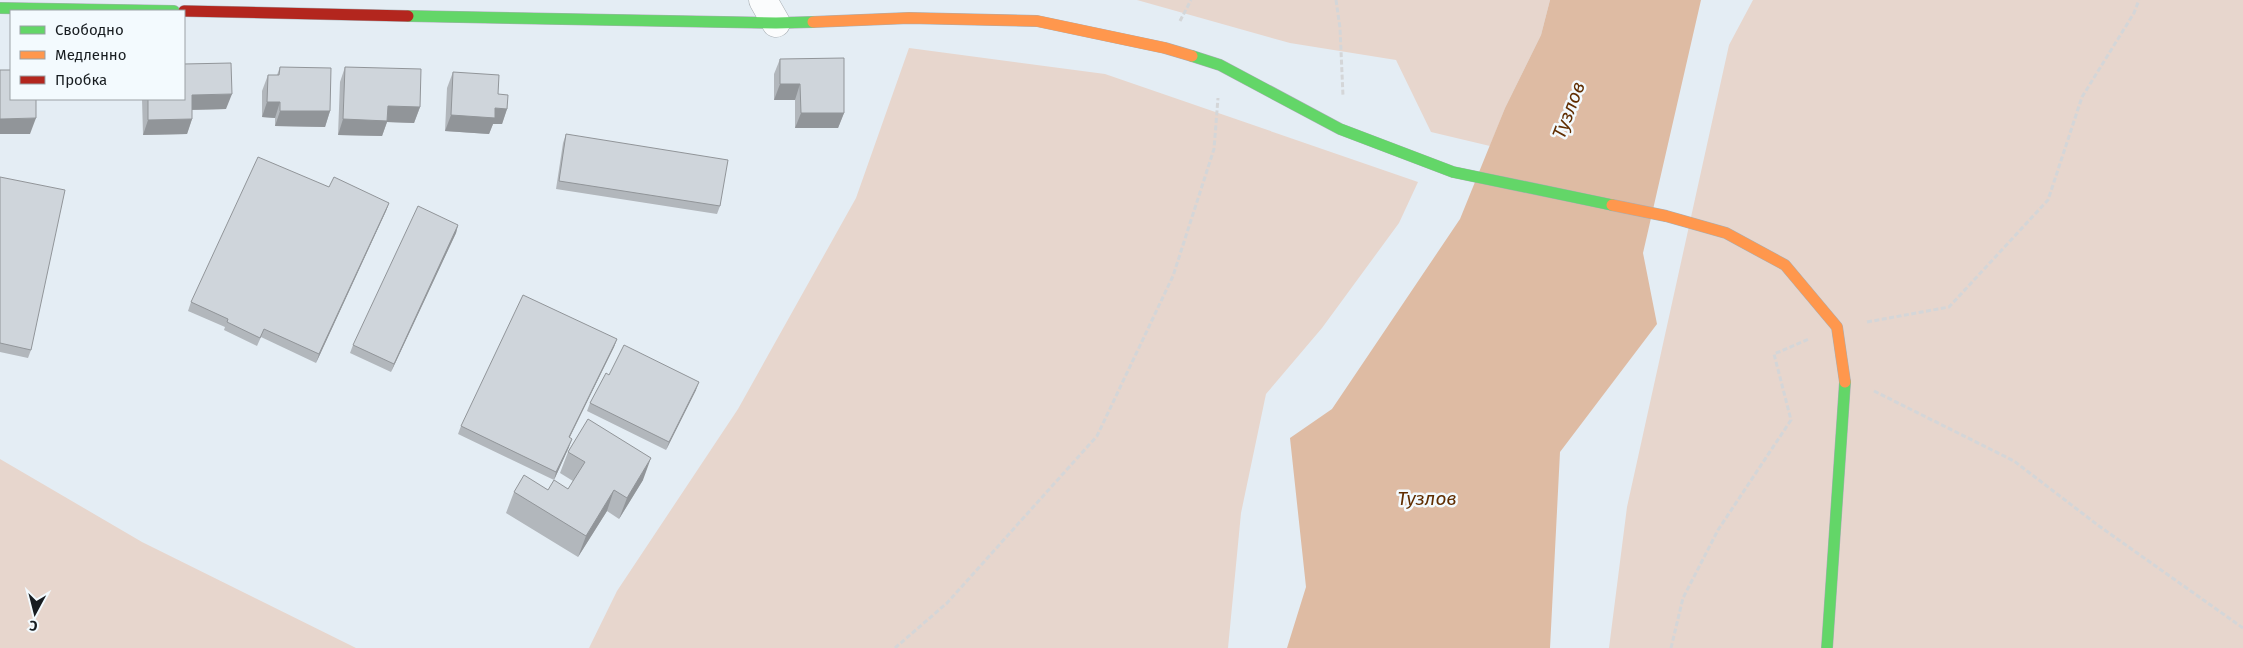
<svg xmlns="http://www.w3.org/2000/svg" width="2243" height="648" viewBox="0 0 2243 648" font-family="'Fira Sans',sans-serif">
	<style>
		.green { fill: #e7d6cd }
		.water { fill: #debba3 }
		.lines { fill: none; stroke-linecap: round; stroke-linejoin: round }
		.street-casing { stroke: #a7aeb3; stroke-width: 29 }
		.fast-casing { stroke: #a7aeb3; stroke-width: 12 }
		.slow-casing { stroke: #a7aeb3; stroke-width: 12 }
		.jam-casing { stroke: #a7aeb3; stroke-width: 12 }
		.path { stroke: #d4d6d8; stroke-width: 3; stroke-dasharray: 5 2.5; stroke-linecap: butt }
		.street { stroke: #fbfcfd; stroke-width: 28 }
		.fast { stroke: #63d668; stroke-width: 11 }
		.slow { stroke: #ff974d; stroke-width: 11 }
		.jam { stroke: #b3261e; stroke-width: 11 }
		.wall { fill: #b2b7bc }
		.shaded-wall { fill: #919599 }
		.building { fill: #cfd5db; stroke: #919599 }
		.labels { text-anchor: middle; stroke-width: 5; stroke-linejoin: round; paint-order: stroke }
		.water-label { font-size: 19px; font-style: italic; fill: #602d00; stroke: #f3fafe }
	</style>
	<rect width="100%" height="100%" fill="#e4edf4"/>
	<path class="green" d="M1137,0h413l-9,35 -36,73 -15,38 -59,-14 -35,-72 -106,-17z
		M1753,0h490v648h-634l18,-141 102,-462z
		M909,48l196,26 313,108 -19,41 -77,105 -56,66 -25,119 -13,135h-639l28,-57 121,-182 118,-211z
		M0,459l142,83 214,106h-356z"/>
	<path class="water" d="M1550,0h151l-58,253 14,71 -97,128 -10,196h-263l19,-61 -16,-149 42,-29 128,-190 45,-111 36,-73z"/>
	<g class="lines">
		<g class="street-casing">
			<path id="street" d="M763,0l13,23"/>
		</g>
		<g class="fast-casing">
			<path id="fast" d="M0,8l174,3
				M408,16l368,7 37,-1
				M1192,56l28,9 120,64 113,43 159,33
				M1827,648l18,-266"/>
		</g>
		<g class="slow-casing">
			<path id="slow" d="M813,22l96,-4 128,3 128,27 27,8
				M1612,205l54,11 60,17 59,32 52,62 8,55"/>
		</g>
		<g class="jam-casing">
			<path id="jam" d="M184,11l224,5"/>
		</g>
		<path class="path" d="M1336,0l4,28 3,68
			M1180,21l11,-21
			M1867,322l82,-15 99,-107 34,-103 52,-84 5,-13
			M1874,391l140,70 85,65 144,102
			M895,648l52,-45 150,-167 76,-160 41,-127 4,-51
			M1671,648l12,-50 35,-68 73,-110 -17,-66 35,-15"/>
		<use href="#street" class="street"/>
		<use href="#fast" class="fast"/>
		<use href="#slow" class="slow"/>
		<use href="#jam" class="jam"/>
	</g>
	<path class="wall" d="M780,59l64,54 -6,15h-43v-28h-21v-26z
		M280,67l50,44 -5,16 -50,-1v-8l-13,-1v-26l6,-16h9z
		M345,67l75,40 -6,16 -27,-1 -5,14 -44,-1 2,-53z
		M453,72l45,22 9,15 -5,15h-9l-4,10 -44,-3 2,-43z
		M142,99h42l42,10 -34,1v9l-5,15 -44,1z
		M566,134l154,72 -3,8 -161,-25 7,-46z
		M0,177l31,173 -3,8 -28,-6z
		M329,187l60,16 -3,8 -70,152 -55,-26 -4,9 -33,-16 1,-3 -37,-16 3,-9z
		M458,225l-2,8 -65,139 -41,-19 3,-8z
		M617,339l-3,8 -45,90v10l-15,33 -96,-46 3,-8z
		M609,375l87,15 -30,60 -79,-39 3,-8z
		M568,452l75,28 -24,39 -12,-8 -29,46 -72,-44 8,-21 54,-3 5,-8 -13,-8z"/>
	<path class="shaded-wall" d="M780,84h20l-5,16h-21z
		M232,94l-6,15 -40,1 6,-15z
		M267,102h13l-5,16 -13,-1z
		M388,106l32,1 -6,16 -27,-1 -5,14 -44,-1 5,-16z
		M495,108l12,1 -5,15h-9l-4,10 -44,-3 6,-16z
		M280,111h50l-5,16 -50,-1z
		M801,113h43l-6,15h-43z
		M36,118l-6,16h-30v-15z
		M192,119l-5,15 -44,1 5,-15z
		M389,203l-3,8 -70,152 3,-9z
		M458,225l-2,8 -65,139 3,-8z
		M617,339l-3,8 -48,98 3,-8z
		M699,382l-3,8 -30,60 3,-8z
		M572,439l-3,8 -15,33 2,-8z
		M651,458l-8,22 -24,39 8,-21z
		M614,490l-7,21 -29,46 8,-21z"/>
	<path class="building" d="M844,58v55h-43l-1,-29h-20v-25z
		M231,63l1,31 -40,1v24l-44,1v-21h36v-35z
		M280,67l51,1 -1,43h-50v-9h-13l1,-27h11z
		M345,67l76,2 -1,38 -32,-1 -1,15 -44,-2z
		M0,70h11v29h25v19l-36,1z
		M453,72l46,3 -1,19 10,1 -1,14 -12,-1v10l-44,-3z
		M566,134l162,26 -8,46 -161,-25z
		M258,157l71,30 5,-10 55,26 -70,151 -55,-25 -4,9 -33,-16 1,-3 -37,-17z
		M0,177l65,13 -34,160 -31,-7z
		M418,206l40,19 -64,139 -41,-19z
		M523,295l94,44 -48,98 3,2 -16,33 -95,-46z
		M624,345l75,37 -30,60 -79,-39 16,-30 3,2z
		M588,419l63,39 -24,40 -13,-8 -28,46 -72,-44 10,-17 24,15 6,-10 14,9 17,-27 -17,-10z"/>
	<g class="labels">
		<g class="water-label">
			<text transform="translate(1568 110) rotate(-69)" y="7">Тузлов</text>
			<text x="1427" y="505">Тузлов</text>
		</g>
	</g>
	<rect x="10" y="10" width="175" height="90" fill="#f3fafe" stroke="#9ba1a5"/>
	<rect x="20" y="26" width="25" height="8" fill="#63d668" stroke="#9ba1a5"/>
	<text x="55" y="35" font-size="15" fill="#171c20">Свободно</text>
	<rect x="20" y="51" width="25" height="8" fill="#ff974d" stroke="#9ba1a5"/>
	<text x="55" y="60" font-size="15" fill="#171c20">Медленно</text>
	<rect x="20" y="76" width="25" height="8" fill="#b3261e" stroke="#9ba1a5"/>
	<text x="55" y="85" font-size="15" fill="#171c20">Пробка</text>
	<g transform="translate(35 613) rotate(187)" stroke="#f3fafe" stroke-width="4" paint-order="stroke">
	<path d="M0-4L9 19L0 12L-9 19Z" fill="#171c20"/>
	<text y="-8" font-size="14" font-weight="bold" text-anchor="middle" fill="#171c20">С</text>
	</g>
</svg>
